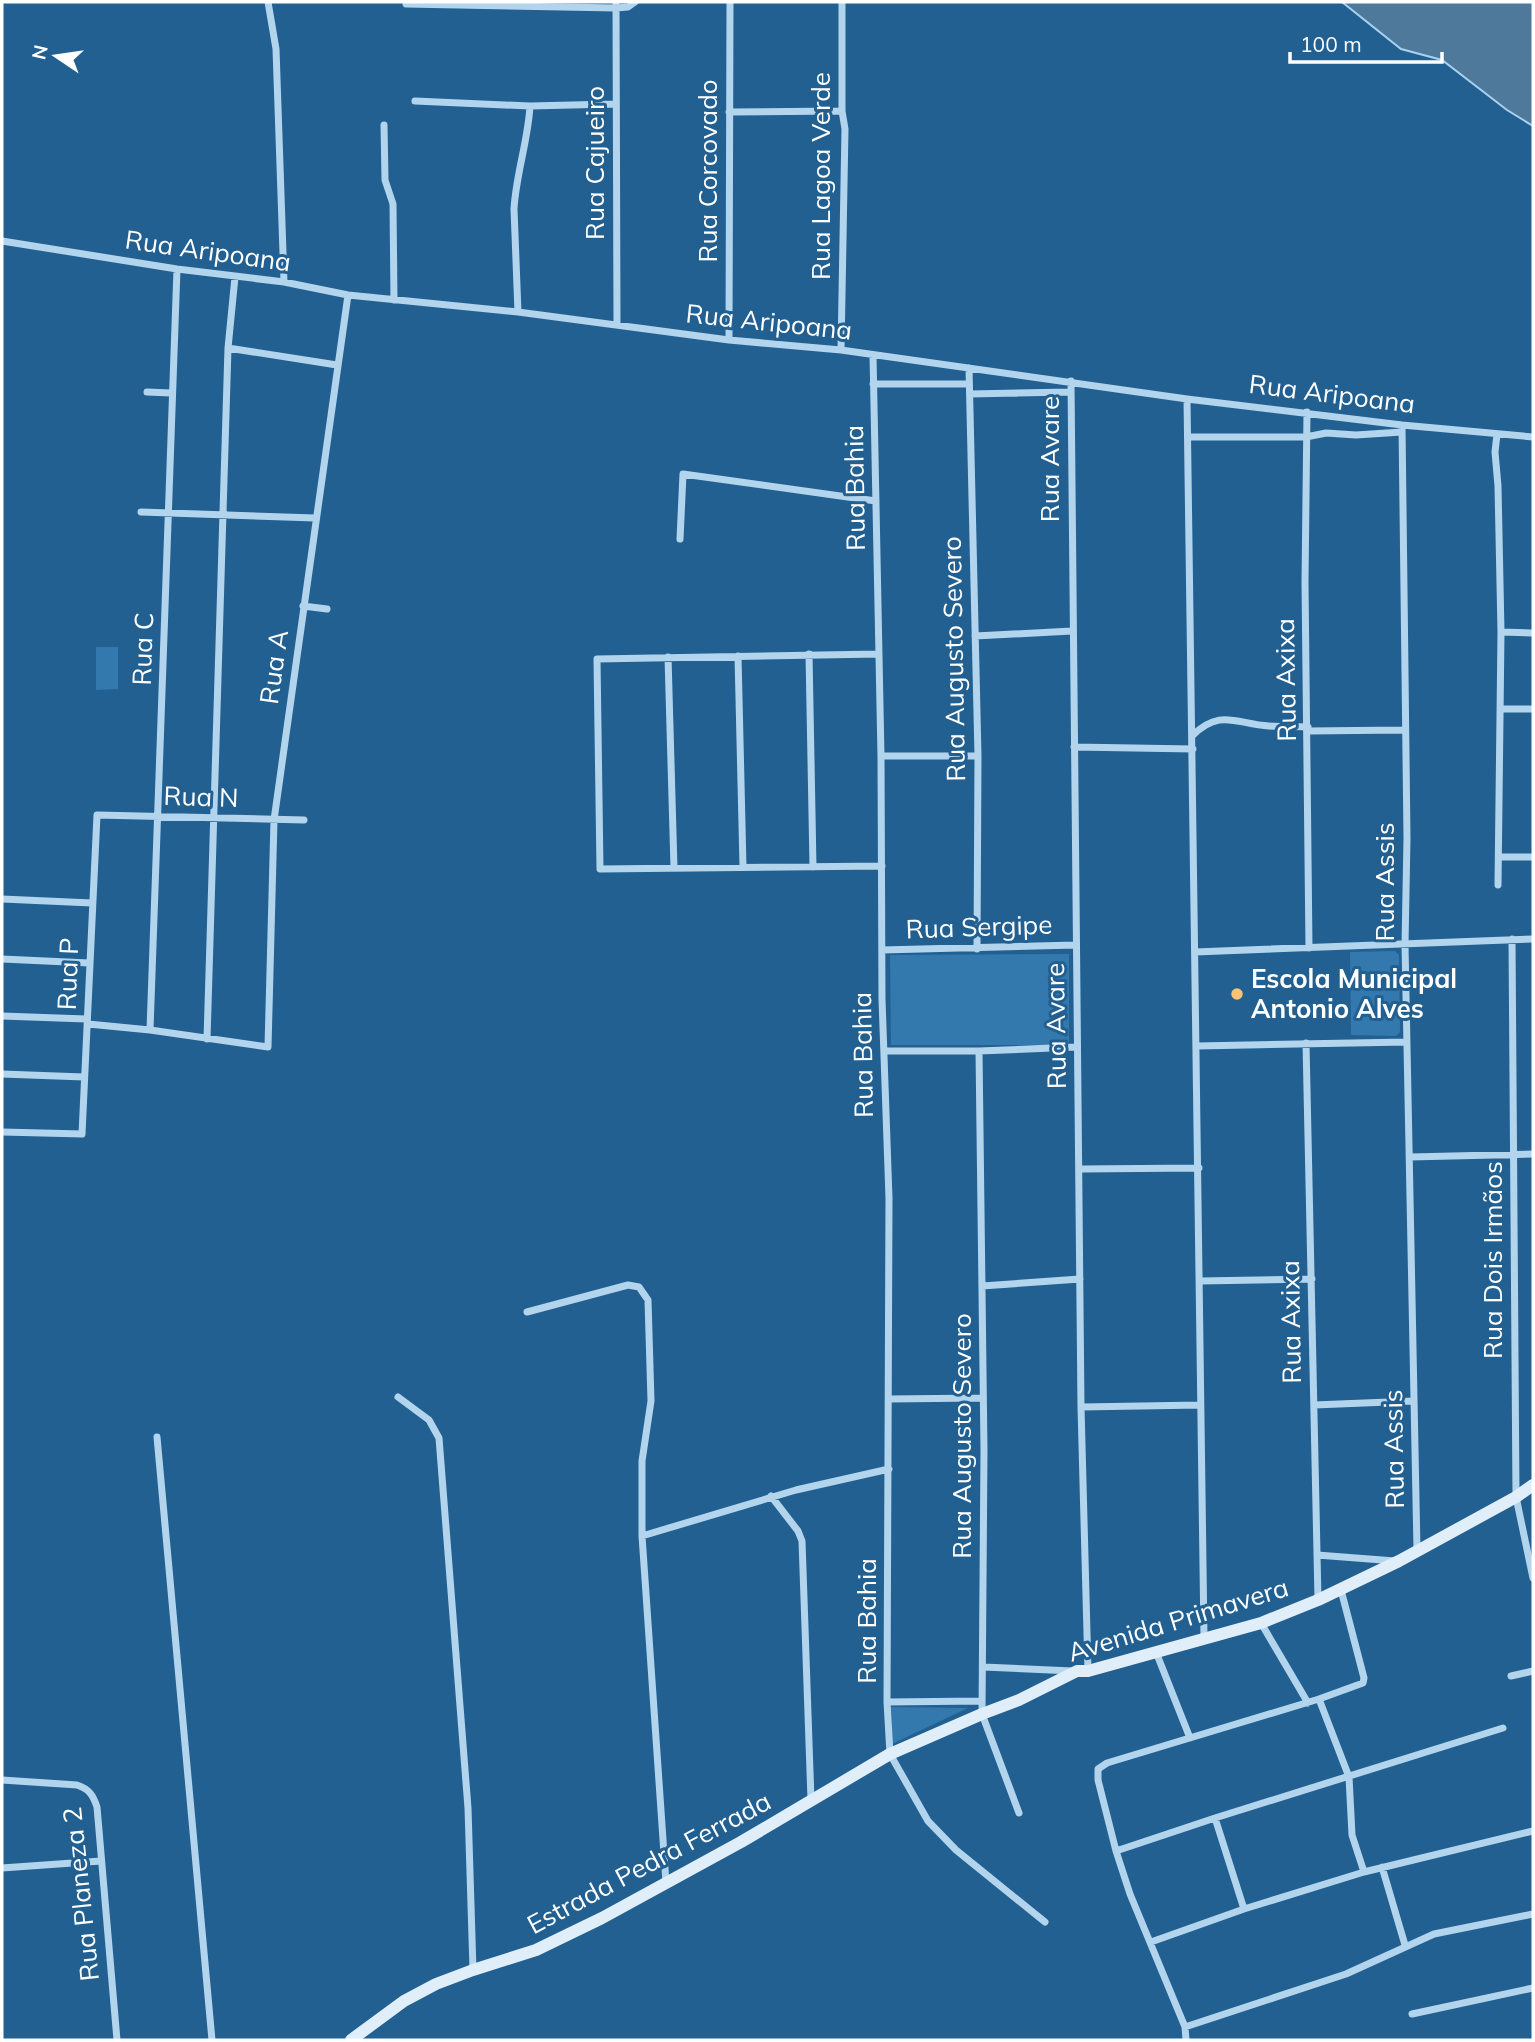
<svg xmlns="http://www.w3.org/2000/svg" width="1535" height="2042" viewBox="0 0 1535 2042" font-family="Mulish,sans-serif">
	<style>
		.green { fill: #3379ad }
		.water { fill: #4e799b; stroke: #a7d1ee; stroke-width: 2 }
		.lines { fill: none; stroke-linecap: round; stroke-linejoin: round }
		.street { stroke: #b3d4ed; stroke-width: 7 }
		.secondary { stroke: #e0eefa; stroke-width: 12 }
		.poi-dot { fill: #f9c375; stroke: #226091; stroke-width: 2.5 }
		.labels { text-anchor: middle; stroke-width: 6; stroke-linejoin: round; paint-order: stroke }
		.street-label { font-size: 26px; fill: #fff; stroke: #226091 }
		.poi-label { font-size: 26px; font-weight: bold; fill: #fff; stroke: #226091; text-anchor: start }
	</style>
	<rect width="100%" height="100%" fill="#226091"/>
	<path class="green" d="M96,647h22v42l-22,1z
		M1395,951l4,4 1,77 -4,4 -45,-1 -1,-83z
		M1069,954v91h-178l-1,-90z
		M891,1707l77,1 -76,36z"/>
	<path class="water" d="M1342,2h191v124l-26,-16 -65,-50 -41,-11z"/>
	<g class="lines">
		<path class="street" d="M268,2l8,47 8,233
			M616,2l1,322
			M406,4l210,4 12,-1 7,-5
			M415,101l115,5 85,-2
			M729,112l113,-1
			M384,125l1,55 8,24 1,96
			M2,241l175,28 107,13 64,13 170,17 211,28 112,10 346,49 215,26 131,12
			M518,312l-4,-103c2,-35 14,-68 16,-103
			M729,340l1,-338
			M228,348l109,17
			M841,350l4,-221 -3,-18v-109
			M873,355l8,401 1,243 7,199 -2,504 3,52 38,67 28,29 89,72
			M969,368l9,388 -1,193
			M1071,381l10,1026 7,264
			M873,384h95
			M147,392l24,1
			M970,394l100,-2
			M1187,399l17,1239
			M1307,412l-2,170 4,366
			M1402,425l5,413 -2,107 12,605
			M1497,434l-2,18 3,34 3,146 -3,253
			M1188,437h118l20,-4 30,2 46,-3
			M141,512l174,6
			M680,539l3,-65 193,27
			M303,606l24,3
			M1501,632l32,1
			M975,636l97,-5
			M809,654l4,213
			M879,654l-282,5 3,210 282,-3
			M738,656l5,211
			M668,657l6,211
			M1500,709h33
			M1308,731l96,-1
			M1192,736c28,-28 44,-12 77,-10 13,1 26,0 39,1
			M1074,747l119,2
			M881,756h97
			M1499,857h34
			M2,899l90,4
			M1512,939l4,558 17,81
			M882,950l194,-5
			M1195,952l338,-13
			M2,959l87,4
			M2,1016l84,3
			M88,1024l62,6 118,17 6,-227 74,-525
			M150,1030l27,-761
			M207,1039l21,-691 7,-71
			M1306,1043l12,557
			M1197,1046l210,-4
			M884,1051h95l98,-4
			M979,1051l5,399 -2,264 37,99
			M2,1074l82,3
			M2,1132l80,2 15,-319 207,5
			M1410,1157l123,-3
			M1080,1169l119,-1
			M1200,1281l112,-2
			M982,1286l98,-7
			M527,1312l101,-27 11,2 9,13 3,101 -9,60v75l24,347
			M398,1397l31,23 10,18 29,370 5,162
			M889,1399l94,-1
			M1314,1405l100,-4
			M1081,1407l119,-2
			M157,1437l55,603
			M771,1496l27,35 4,10 9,259
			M642,1536l154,-46 93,-21
			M1317,1555l78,6
			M1261,1623l47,80
			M1156,1652l34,86
			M983,1667l90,4
			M1511,1676l22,-5
			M1319,1699l30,78 3,58 12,37
			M887,1702l95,-1
			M2,1780l75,5c12,4 16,10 20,22l20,233
			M1215,1818l29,91
			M1116,1851l99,-33 288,-90
			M1382,1867l23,78
			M2,1868l99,-7
			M1151,1942l93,-33 120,-37 169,-41
			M1412,2014l121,-26
			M1185,2027l161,-53 88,-40 99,-20
			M1186,2040l-1,-13 -55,-133 -14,-43 -18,-71v-11l9,-6 212,-64 44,-16 1,-5 -23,-88"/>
		<path class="secondary" d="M351,2040l53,-39 32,-17 37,-14 63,-20 66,-32 139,-76 149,-88 92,-40 37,-14 58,-29h11l173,-48 57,-23 81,-39 117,-64 17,-12"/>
	</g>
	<circle class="poi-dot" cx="1237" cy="994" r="7"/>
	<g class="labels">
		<g class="street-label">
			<text transform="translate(595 163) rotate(-90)" y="9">Rua Cajueiro</text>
			<text transform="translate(708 171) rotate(-90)" y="9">Rua Corcovado</text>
			<text transform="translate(821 176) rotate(-90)" y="9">Rua Lagoa Verde</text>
			<text transform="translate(208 251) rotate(8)" y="9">Rua Aripoana</text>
			<text transform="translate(769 322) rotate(6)" y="9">Rua Aripoana</text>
			<text transform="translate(1332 394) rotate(7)" y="9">Rua Aripoana</text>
			<text transform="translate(1050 459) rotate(-90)" y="9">Rua Avare</text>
			<text transform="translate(855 488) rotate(-91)" y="9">Rua Bahia</text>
			<text transform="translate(143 649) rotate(-88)" y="9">Rua C</text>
			<text transform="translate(954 659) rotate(-91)" y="9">Rua Augusto Severo</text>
			<text transform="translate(274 667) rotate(-82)" y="9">Rua A</text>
			<text transform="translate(1286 680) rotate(-91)" y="9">Rua Axixa</text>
			<text transform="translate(201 797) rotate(2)" y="9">Rua N</text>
			<text transform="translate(1385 882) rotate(-90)" y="9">Rua Assis</text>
			<text transform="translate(979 927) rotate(-2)" y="9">Rua Sergipe</text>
			<text transform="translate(68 974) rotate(-88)" y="9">Rua P</text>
			<text transform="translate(1056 1026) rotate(-91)" y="9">Rua Avare</text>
			<text transform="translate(863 1055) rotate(-91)" y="9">Rua Bahia</text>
			<text transform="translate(1493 1260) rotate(-90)" y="9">Rua Dois Irmãos</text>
			<text transform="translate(1291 1322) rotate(-91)" y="9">Rua Axixa</text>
			<text transform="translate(962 1436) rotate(-90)" y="9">Rua Augusto Severo</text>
			<text transform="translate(1394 1449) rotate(-91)" y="9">Rua Assis</text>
			<text transform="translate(1178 1620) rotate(-17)" y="9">Avenida Primavera</text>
			<text transform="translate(867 1621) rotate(-90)" y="9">Rua Bahia</text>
			<text transform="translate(649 1863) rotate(-28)" y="9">Estrada Pedra Ferrada</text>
			<text transform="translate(81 1894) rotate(-96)" y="9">Rua Planeza 2</text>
		</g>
		<g class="poi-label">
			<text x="1251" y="988">Escola Municipal<tspan x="1251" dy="30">Antonio Alves</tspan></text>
		</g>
	</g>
	<rect width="1535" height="2042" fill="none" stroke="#ffffff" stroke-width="7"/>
	<g transform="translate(56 56) rotate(283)" stroke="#226091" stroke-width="5" paint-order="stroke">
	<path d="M0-5L12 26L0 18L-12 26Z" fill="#ffffff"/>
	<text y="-10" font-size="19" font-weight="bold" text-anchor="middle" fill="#ffffff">N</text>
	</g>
	<path d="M1290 52v10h152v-10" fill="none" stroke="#ffffff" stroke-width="3.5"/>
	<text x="1300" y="52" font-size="21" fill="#ffffff" stroke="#226091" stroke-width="5" paint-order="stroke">100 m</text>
</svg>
